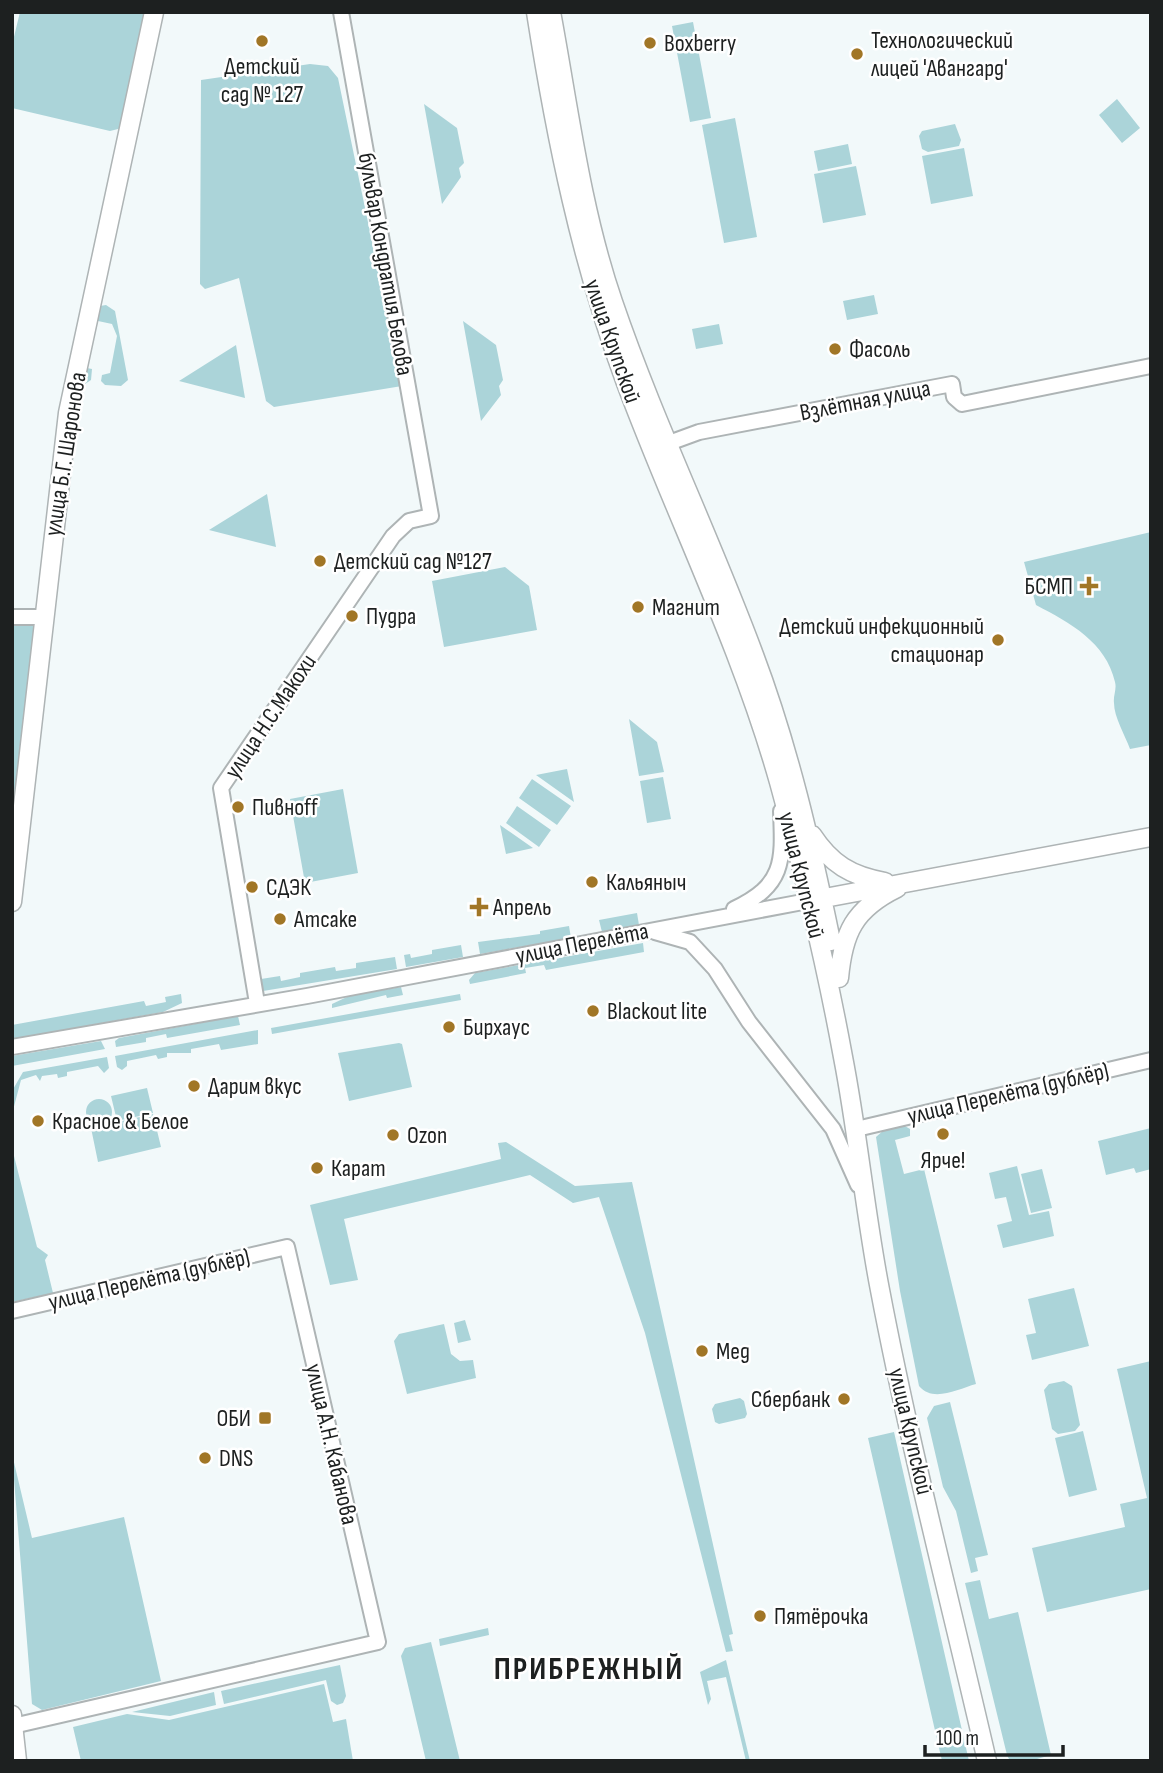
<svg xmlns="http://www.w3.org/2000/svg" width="1163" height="1773" viewBox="0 0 1163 1773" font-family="'Sofia Sans Condensed',sans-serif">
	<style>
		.green { fill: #abd4d9 }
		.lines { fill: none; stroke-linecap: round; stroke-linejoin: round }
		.minor-casing { stroke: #aeb4b5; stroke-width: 18 }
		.major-casing { stroke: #aeb4b5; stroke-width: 21 }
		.minor { stroke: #fff; stroke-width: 14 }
		.major { stroke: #fff; stroke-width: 18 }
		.poi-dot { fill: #a17626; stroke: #fff; stroke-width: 2.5 }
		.labels { text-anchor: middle; stroke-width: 5; stroke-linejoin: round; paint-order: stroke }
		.poi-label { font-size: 24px; fill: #1d2020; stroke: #fff; text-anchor: start }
		.street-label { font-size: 24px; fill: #1d2020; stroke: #fff }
		.district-label { font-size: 32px; font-weight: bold; letter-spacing: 2px; fill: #1d2020; stroke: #fff }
	</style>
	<rect width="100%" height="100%" fill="#f2f9fa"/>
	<path class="green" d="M20,12h127l-25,116 -12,3 -98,-23v-63z
		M693,22l18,96 -21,4 -18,-96z
		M310,64l18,2 10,12 64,308 -128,21 -8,-6 -27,-123 -34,11 -5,-5 1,-204z
		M1117,99l23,29 -18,15 -23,-28z
		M424,104l33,24 7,35 -5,5 2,9 -19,27z
		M735,118l22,119 -33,6 -22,-118z
		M955,124l6,16 -2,6 -31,6 -6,-3 -3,-13 3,-5z
		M848,144l4,20 -34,7 -4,-20z
		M964,148l9,48 -42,8 -9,-48z
		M856,166l10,49 -43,8 -9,-49z
		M874,295l4,19 -31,6 -4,-19z
		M106,305l9,6 13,69 -7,6 -16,-1 -4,-4 1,-6 8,-2 7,-37 -5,-12 -14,-3 -11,47 5,1 -1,11 -6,4 -4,-2 19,-76z
		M463,321l33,24 7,35 -4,6 2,9 -20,26z
		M719,324l4,20 -27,5 -4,-20z
		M236,345l9,53 -66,-17z
		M267,494l9,53 -67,-17z
		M1151,532v213l-21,4c-5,-14 -16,-32 -16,-46 -1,-7 3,-14 1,-21 -9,-40 -45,-59 -79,-77l-12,-43z
		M505,567l24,19 8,44 -93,17 -12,-66z
		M12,624l22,2 -22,188z
		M629,719l28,23 7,30 -25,4z
		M567,769l7,33 -38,-27z
		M663,777l8,42 -24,4 -7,-42z
		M532,779l39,27 -14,19 -38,-27z
		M343,789l15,84 -53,10 -15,-84z
		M517,806l34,24 -12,17 -33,-24z
		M500,825l33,23 -27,6z
		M637,913l2,12 -37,7 -3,-12z
		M569,926l2,12 -91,16 -2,-12 62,-8v-3z
		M643,943l1,9 -98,18 -2,-5 -19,3 1,5 -56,11 -1,-4 6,-7z
		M461,945l2,12 -57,10 -2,-12 6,-1 1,4 21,-4v-4z
		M395,957l2,12 -134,22 -2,-12 19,-3 1,5 19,-4v-4l35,-6 1,4 20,-3v-5z
		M401,987l2,8 -16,3 -1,-3 -54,13v-4l17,-8z
		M181,994l1,9 -19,9 -151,27v-14l132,-24 2,5 20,-4 -1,-5z
		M460,994l1,6 -189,34 -1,-6z
		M238,1016l2,9 -73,13 -1,-4 -20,4v4l-30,5 -1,-6 4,-3z
		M258,1030v14l-37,6 -2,-6 -28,5v4h-24v4l-9,2 -2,-4 -29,6v5l-5,4 -5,-3 -2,-11z
		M101,1041l4,8 -93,17v-10z
		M399,1043l3,1 10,43 -63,14 -11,-48z
		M107,1057l2,11 -5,5 -6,-7 -31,6v4l-9,2 -1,-4 -15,2 -2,5 -4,-6 -15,5 -9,34v-23l11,-19z
		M147,1088l6,25 -36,8 -6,-25z
		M86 1112a13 13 0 1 1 26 0a13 13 0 1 1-26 0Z
		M153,1114l8,33 -63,15 -7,-34z
		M903,1125l7,4v7l-15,4 9,34 20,-5 52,215c-18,5 -43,19 -57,2l-19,-95 -24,-154 9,-8z
		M1151,1128v41l-15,4 -2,-5 -28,7 -8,-34z
		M506,1142l69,44 57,-4 101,452 -4,1 4,16 -7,1 -81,-319 -46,-136 -26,6 -43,-28 -186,44 14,61 -28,5 -20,-80 191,-46 -3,-16z
		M12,1148l25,99 11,8 -3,5 8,33 -41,9z
		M1017,1166l12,49 20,-4 5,25 -51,12 -6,-23 15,-4 -6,-24 -11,2 -6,-26z
		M1042,1169l10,39 -21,5 -10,-39z
		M1074,1288l15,58 -57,14 -6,-25 10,-2 -8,-34z
		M465,1320l6,20 -13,3 -4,-20z
		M444,1324l7,30 9,7 13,-1 3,18 -69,16 -13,-53 5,-7z
		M1151,1361v228l-104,23 -15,-64 93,-21 -5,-23 27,-6 -30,-129z
		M1064,1381l8,5 8,39 -5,6 -17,3 -6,-5 -8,-39 5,-6z
		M740,1398l4,3 3,13 -2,4 -26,6 -4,-2 -3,-13 3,-5z
		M950,1402l38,153 -13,3 3,13 -7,2 -15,-62 -13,-24 -16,-69 7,-12z
		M1083,1431l14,59 -28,7 -14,-59z
		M894,1432l75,329h-27l-74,-323z
		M12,1454l20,84 92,-21 37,164 -119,29 -10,-6z
		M980,1580l9,39 29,-7 33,143 -21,6h-20l-3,-6 -42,-172z
		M488,1628l1,7 -49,11 -1,-7z
		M431,1642l29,119h-34l-25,-105 4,-8z
		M726,1660l24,101h-4l-20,-84 -19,4 4,18 -3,6 -8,-33z
		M340,1665l6,31 -3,7 -6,2 -6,-4 -5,-21 -102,24 -3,-13z
		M324,1684l9,38 13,-3 7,42h-272l-8,-34 54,-13 42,6z
		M214,1692l2,13 -46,11 -38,-4z"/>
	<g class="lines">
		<g class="minor-casing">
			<path id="minor" d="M658,447l41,-15 253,-48 2,13 8,7 189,-38
				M12,617h33
				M734,909c51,-24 49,-48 47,-98
				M655,932l35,10 25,27 34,53 84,107 25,56
				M257,1003l-36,-215 172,-252 16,-15 22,-5 -90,-504
				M12,1047l295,-51 501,-95
				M865,1127l286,-67
				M12,1311l275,-64 91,395 -365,84"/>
		</g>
		<g class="major-casing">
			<path id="major" d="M536,12c20,127 45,250 90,371 50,134 114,261 153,399 25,91 47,182 64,275 15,77 22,156 37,233 30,158 71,314 107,471
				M551,12c18,97 30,197 62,290 41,120 97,234 141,353 35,93 57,189 77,286
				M812,835c19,29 39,41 73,47
				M814,900l337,-63
				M12,902l56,-489 86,-401
				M839,978c4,-45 15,-69 58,-90
				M12,1715l5,46"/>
		</g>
		<use href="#minor" class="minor"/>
		<use href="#major" class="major"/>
	</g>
	<g class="poi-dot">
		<circle cx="262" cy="41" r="7"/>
		<circle cx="650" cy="43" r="7"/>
		<circle cx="857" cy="54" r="7"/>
		<circle cx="835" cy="349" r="7"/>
		<circle cx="320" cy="561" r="7"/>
		<path d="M1085.5 575.5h7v7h7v7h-7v7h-7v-7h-7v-7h7z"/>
		<circle cx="638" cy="607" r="7"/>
		<circle cx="352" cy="616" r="7"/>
		<circle cx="998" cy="640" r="7"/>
		<circle cx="238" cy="807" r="7"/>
		<circle cx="592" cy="882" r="7"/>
		<circle cx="252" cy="887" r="7"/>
		<path d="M475.5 896.5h7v7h7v7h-7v7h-7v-7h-7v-7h7z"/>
		<circle cx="280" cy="919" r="7"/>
		<circle cx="593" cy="1011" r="7"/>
		<circle cx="449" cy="1027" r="7"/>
		<circle cx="194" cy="1086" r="7"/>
		<circle cx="38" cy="1121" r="7"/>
		<circle cx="943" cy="1134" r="7"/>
		<circle cx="393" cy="1135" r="7"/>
		<circle cx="317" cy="1168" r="7"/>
		<circle cx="702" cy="1351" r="7"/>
		<circle cx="844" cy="1399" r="7"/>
		<rect x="258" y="1411" width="14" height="14" rx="3.5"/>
		<circle cx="205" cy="1458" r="7"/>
		<circle cx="760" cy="1616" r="7"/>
	</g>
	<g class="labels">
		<g class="poi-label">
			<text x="871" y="48">Технологический<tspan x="871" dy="28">лицей 'Авангард'</tspan></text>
			<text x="664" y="51">Boxberry</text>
			<text x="262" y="74" text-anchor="middle">Детский<tspan x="262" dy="28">сад № 127</tspan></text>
			<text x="849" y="357">Фасоль</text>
			<text x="334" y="569">Детский сад №127</text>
			<text x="1073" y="594" text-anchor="end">БСМП</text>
			<text x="652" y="615">Магнит</text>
			<text x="366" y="624">Пудра</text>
			<text x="984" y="634" text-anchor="end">Детский инфекционный<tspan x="984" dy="28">стационар</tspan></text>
			<text x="252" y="815">Пивнoff</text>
			<text x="606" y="890">Кальяныч</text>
			<text x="266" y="895">СДЭК</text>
			<text x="493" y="915">Апрель</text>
			<text x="294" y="927">Amcake</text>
			<text x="607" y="1019">Blackout lite</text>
			<text x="463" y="1035">Бирхаус</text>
			<text x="208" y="1094">Дарим вкус</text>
			<text x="52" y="1129">Красное &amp; Белое</text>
			<text x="407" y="1143">Ozon</text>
			<text x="943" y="1168" text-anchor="middle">Ярче!</text>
			<text x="331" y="1176">Карат</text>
			<text x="716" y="1359">Мед</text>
			<text x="830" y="1407" text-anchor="end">Сбербанк</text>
			<text x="251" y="1426" text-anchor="end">ОБИ</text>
			<text x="219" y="1466">DNS</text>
			<text x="774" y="1624">Пятёрочка</text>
		</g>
		<g class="street-label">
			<text transform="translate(386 264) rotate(80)" y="8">бульвар Кондратия Белова</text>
			<text transform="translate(613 341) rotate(71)" y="8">улица Крупской</text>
			<text transform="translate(865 400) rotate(-11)" y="8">Взлётная улица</text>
			<text transform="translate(65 454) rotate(-81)" y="8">улица Б.Г. Шаронова</text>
			<text transform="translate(270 716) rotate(-56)" y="8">улица Н.С.Макохи</text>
			<text transform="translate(802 875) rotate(76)" y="8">улица Крупской</text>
			<text transform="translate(582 943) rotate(-11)" y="8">улица Перелёта</text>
			<text transform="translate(1008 1093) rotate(-13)" y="8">улица Перелёта (дублёр)</text>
			<text transform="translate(149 1279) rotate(-13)" y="8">улица Перелёта (дублёр)</text>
			<text transform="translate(911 1431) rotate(77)" y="8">улица Крупской</text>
			<text transform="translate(332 1444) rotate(77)" y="8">улица А.Н. Кабанова</text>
		</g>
		<g class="district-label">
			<text x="589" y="1679">ПРИБРЕЖНЫЙ</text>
		</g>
	</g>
	<rect width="1163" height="1773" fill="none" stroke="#1d2020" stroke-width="28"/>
	<path d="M925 1745v10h138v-10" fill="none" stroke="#1d2020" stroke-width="3.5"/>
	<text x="936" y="1745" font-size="21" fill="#1d2020" stroke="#ffffff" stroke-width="5" paint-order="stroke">100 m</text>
</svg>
